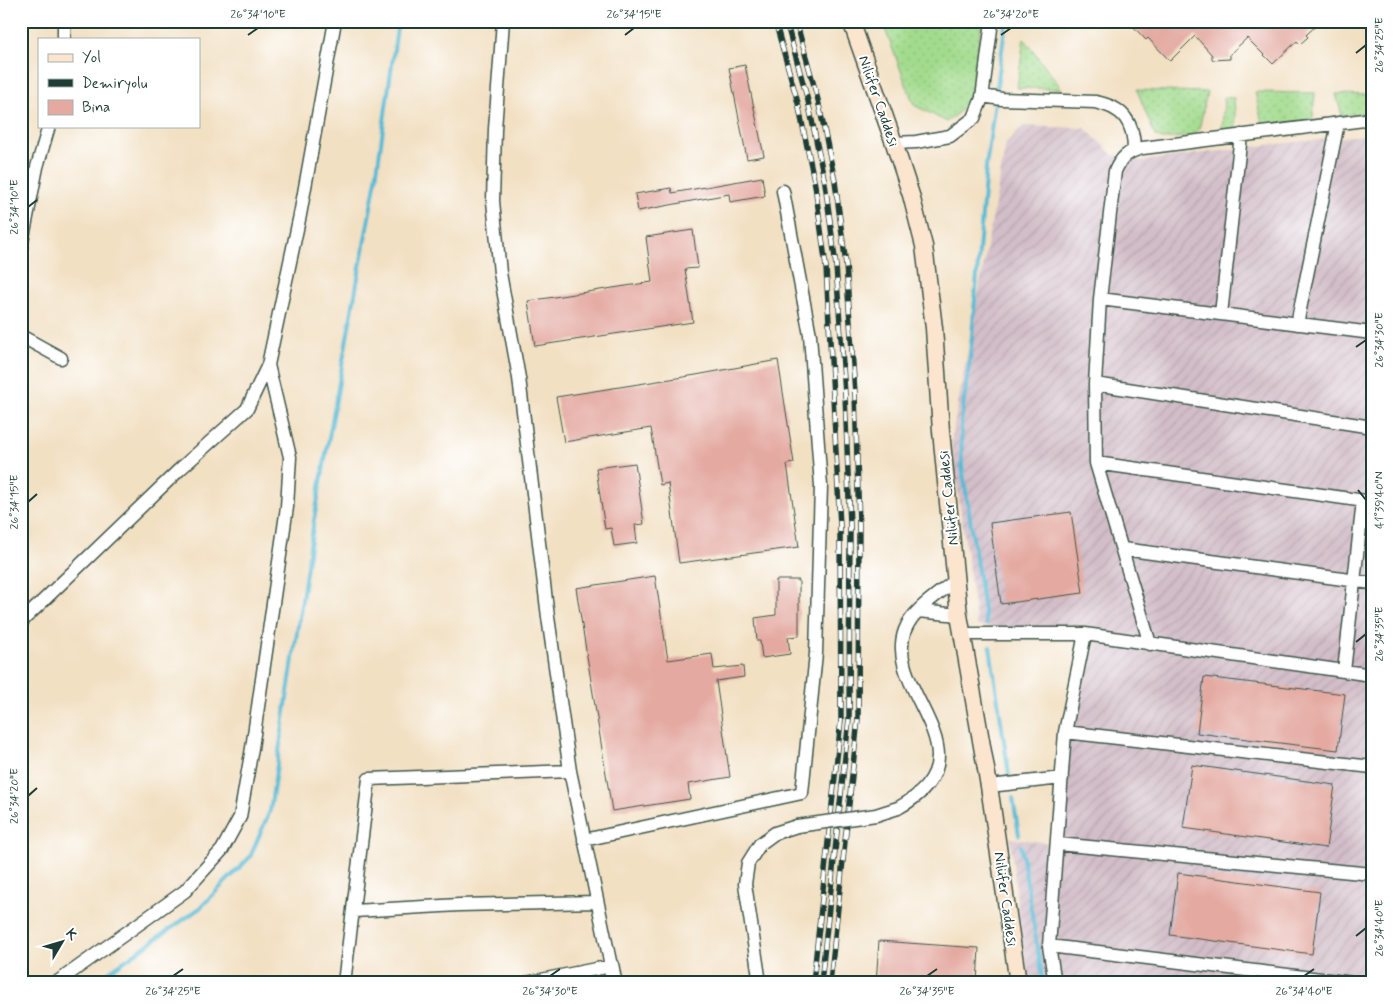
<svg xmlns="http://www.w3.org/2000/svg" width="1393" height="1004" viewBox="0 0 1393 1004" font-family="Mynerve,sans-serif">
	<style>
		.industrial { fill: url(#industrial-furrows) }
		.grass { fill: url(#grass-dots); stroke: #618c61 }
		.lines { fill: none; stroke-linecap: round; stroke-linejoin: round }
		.stream { stroke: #56bad4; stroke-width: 4 }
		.building { fill: #e4aaa2 }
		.minor-casing { stroke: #3f5549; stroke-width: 15 }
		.tertiary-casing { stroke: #3f5549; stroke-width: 18 }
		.secondary-casing { stroke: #3f5549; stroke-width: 19 }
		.minor { stroke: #fff; stroke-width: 12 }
		.tertiary { stroke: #fff; stroke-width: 15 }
		.secondary { stroke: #fce5cf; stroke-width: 16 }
		.rail-casing { stroke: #1f3d34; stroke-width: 5.5 }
		.rail { stroke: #fff; stroke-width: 4; stroke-dasharray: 11; stroke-linecap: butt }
		.minor-bridge-casing { stroke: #3f5549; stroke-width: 15; stroke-linecap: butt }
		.minor-bridge { stroke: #fff; stroke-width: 12 }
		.ticks { fill: none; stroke: #1f3d34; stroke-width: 2 }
		.labels { text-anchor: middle; stroke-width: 4; stroke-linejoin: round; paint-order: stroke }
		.street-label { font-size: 15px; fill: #1f3d34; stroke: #fff }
		.neatline { fill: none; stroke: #1f3d34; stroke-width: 2 }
		.ticks-label { font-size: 12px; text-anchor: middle; fill: #1f3d34 }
	</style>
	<defs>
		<pattern id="industrial-furrows" width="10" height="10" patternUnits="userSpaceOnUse" patternTransform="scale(1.25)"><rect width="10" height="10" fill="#d2bdc8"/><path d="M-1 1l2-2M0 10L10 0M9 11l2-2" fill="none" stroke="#b4a3ac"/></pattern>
		<pattern id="grass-dots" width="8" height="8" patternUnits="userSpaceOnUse" patternTransform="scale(1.25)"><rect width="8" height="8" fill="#a3db8e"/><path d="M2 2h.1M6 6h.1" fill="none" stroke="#8cbd7b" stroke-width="1.8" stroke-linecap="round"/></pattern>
	</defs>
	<rect width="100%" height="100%" fill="#fff"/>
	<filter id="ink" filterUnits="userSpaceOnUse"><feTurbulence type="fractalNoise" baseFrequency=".02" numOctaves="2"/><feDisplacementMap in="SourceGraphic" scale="10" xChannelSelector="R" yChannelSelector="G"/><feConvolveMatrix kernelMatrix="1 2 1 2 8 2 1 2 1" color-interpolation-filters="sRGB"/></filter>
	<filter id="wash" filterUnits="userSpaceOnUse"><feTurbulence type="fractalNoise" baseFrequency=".0096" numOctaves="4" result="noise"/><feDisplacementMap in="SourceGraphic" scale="20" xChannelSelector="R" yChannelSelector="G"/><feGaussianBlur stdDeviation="1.12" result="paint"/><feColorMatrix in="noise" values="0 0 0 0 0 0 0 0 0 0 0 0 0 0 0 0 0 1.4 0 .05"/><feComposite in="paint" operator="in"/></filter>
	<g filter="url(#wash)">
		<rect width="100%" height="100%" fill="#f2e0c3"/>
		<path class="industrial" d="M1024,126l61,2 28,27 28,6 126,-16 105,-11v849h-342l-8,-41 -12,-104 47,6 8,-112 20,-98 -108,-8 -26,-184 55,-298z"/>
		<path class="grass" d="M882,21h100l-13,82 -22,19 -33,-17z
			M1024,38l38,51 -45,-1z
			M1137,90l70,2 -8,38 -7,6 -29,3 -8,-3z
			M1255,92l60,1 -2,24 -2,3 -47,6 -2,-3z
			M1336,94l36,1v17l-30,4z
			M1224,97l10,1 2,31 -14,1z"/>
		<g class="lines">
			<path class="stream" d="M986,624l-24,-158 -1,-44 9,-63 16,-192 20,-146
				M990,647l19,128
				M1013,798l6,37
				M1021,846l22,137
				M93,983l107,-75 50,-51 20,-46 44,-291 62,-341 22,-158"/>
		</g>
		<g id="blocks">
			<path class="building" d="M1128,21h193l-15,14 2,2 -8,7 -3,-3 -24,23 -26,-26 -17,16v5l-18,1v-5l-17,-19 -25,25 -22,-23 -2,2z
				M745,65l19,91 -17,3 -18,-91z
				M762,177l3,19 -35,6 -1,-8 -91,17 -3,-17 36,-6 1,5z
				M693,230l5,38 -13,1 8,53 -158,24 -7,-45 124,-19 -6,-45z
				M778,360l16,103 -7,1 12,83 -120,16 -11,-80 -8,2 -9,-57 -87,14 -8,-45 140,-22z
				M635,463l9,61 -9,1 2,18 -23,3 -3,-18 -6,1 -9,-61z
				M1071,512l12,81 -82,11 -11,-81z
				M655,576l13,84 44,-6 2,15 29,-3 1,11 -28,4 14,96 -42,7 2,15 -78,12 -36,-223z
				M776,580h23v56l-11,1 2,17 -28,4 -2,-17h-3l-2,-23 21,-3z
				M1204,677l141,17 -7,56 -141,-17z
				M1192,765l143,20 -9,63 -143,-20z
				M1178,873l142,19 -8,62 -142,-19z
				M879,941l100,7 -2,35h-101z"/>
		</g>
	</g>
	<g filter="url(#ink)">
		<use href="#blocks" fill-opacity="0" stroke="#3f5549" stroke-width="1"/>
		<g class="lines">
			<g class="minor-casing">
				<path id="minor" d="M64,21v18
					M503,21l-8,108 -2,72 7,72 19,105 29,239 22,154 41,195 -85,17
					M982,96l20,3 93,3c28,5 39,20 39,48
					M894,143l22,-1 34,-6 24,-18 8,-20 10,-77
					M21,247l16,-80 12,-41
					M1100,299l272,34
					M1221,314l20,-179
					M1297,324l41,-201
					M21,336l40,22
					M1095,384l277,43
					M1096,463l276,39
					M1123,549l249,34
					M918,611l41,4
					M21,622l158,-152 68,-61 21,-44 32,-150 35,-194
					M963,634h122l287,41
					M1150,644l-54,-181 -1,-79 5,-85 15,-128c6,-13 13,-20 28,-23l229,-29
					M1344,671l19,-170
					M1065,732l307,35
					M989,786l73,-8
					M898,808c97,-53 -16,-117 7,-178 8,-21 34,-36 51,-50
					M584,840l218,-47 14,-140 5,-167 -11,-151 -27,-144
					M1058,844l314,30
					M354,911l105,-6 138,-3
					M1049,946l304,37
					M56,983l129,-92 37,-41 18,-33 12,-69 35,-241 3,-50 -22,-92
					M344,983l25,-204 201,-8
					M760,983l-15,-99 3,-21 12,-19 15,-11 22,-7
					M1055,983l-6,-37 16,-214 20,-98"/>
			</g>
			<g class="tertiary-casing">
				<path id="tertiary" d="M611,966l3,17"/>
			</g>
			<g class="secondary-casing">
				<path id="secondary" d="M851,21l43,122 17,52 13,51 10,82 7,103 18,184 30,171 29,197"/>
			</g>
			<use href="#minor" class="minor"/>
			<use href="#tertiary" class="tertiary"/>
			<use href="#secondary" class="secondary"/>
			<g class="rail-casing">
				<path id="rail" d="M775,21l23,82 17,82 11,82 14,259 1,194 -28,263
					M786,21l22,80 17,82 11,83 9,128 5,132 -1,193 -28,264
					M796,21l22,79 17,81 11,84 9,128 4,132 -1,194 -28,264"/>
			</g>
			<use href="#rail" class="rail"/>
			<g class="minor-bridge-casing">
				<path id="minor-bridge" d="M797,826l79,-11 22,-7"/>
			</g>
			<use href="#minor-bridge" class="minor-bridge"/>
		</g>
	</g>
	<path class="ticks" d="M248,35l10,-7M625,35l9,-7M1001,35l10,-7M1356,53l10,-8M28,207l9,-7M1356,347l10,-7M1358,490l8,10M28,502l9,-8M1356,642l10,-8M28,796l9,-8M1356,936l10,-8M173,976l10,-7M550,976l10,-7M927,976l10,-7M1304,976l10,-7"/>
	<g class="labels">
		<g class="street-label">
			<text transform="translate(879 101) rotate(71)" y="5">Nilüfer Caddesi</text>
			<text transform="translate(948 498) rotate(-96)" y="5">Nilüfer Caddesi</text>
			<text transform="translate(1006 899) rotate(82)" y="5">Nilüfer Caddesi</text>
		</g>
	</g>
	<rect width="1393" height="1004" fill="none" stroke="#fff" stroke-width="55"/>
	<rect x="38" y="38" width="162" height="90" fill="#ffffff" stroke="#a5b1ae"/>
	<rect x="48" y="54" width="25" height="8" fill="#fce5cf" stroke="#a5b1ae"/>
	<text x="82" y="62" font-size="15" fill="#1f3d34">Yol</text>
	<rect x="48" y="79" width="25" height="8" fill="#1f3d34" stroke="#a5b1ae"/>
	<text x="82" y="88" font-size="15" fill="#1f3d34">Demiryolu</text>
	<rect x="48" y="100" width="25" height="15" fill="#e4aaa2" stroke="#a5b1ae"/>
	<text x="82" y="112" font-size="15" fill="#1f3d34">Bina</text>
	<g transform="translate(62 942) rotate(52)" stroke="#ffffff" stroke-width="4" paint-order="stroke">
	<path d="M0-4L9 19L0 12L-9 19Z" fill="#1f3d34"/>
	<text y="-8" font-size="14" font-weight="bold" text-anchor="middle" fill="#1f3d34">K</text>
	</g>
	<rect x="28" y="28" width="1338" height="948" class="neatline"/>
	<g class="ticks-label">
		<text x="258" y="18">26°34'10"E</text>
		<text x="634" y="18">26°34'15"E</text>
		<text x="1011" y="18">26°34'20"E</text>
		<text transform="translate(1379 45) rotate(-90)" y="4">26°34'25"E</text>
		<text transform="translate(14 207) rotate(-90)" y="4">26°34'10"E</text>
		<text transform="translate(1379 340) rotate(-90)" y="4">26°34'30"E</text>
		<text transform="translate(1379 500) rotate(-90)" y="4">41°39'40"N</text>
		<text transform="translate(14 502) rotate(-90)" y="4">26°34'15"E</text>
		<text transform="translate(1379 634) rotate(-90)" y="4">26°34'35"E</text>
		<text transform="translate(14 796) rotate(-90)" y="4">26°34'20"E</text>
		<text transform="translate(1379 928) rotate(-90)" y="4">26°34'40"E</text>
		<text x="173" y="995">26°34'25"E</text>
		<text x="550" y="995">26°34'30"E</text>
		<text x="927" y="995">26°34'35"E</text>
		<text x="1304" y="995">26°34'40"E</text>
	</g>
</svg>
